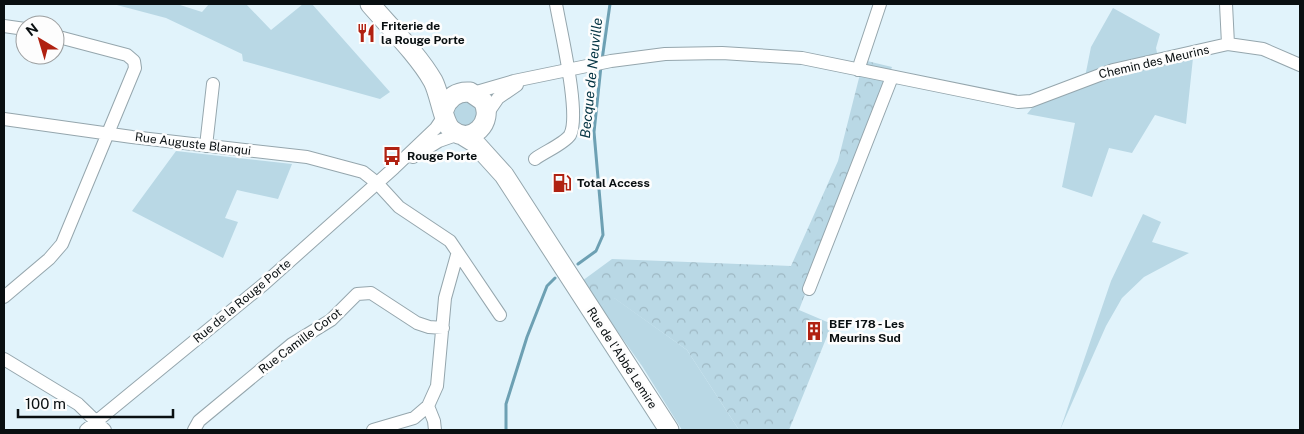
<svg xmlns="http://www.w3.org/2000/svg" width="1304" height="434" viewBox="0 0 1304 434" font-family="'Public Sans',sans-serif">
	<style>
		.green { fill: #b9d8e5 }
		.forest { fill: url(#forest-crowns) }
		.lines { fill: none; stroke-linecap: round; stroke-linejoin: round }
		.stream { stroke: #6da0b3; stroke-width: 3 }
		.street-casing { stroke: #95a6ad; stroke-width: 14 }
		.primary-casing { stroke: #95a6ad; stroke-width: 21 }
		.street { stroke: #fff; stroke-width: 12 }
		.primary { stroke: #fff; stroke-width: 19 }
		.labels { text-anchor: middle; stroke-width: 5; stroke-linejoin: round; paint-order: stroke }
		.poi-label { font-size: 12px; font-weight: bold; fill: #090f11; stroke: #fdfdfd; text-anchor: start }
		.street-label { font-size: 12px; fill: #090f11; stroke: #fdfdfd }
		.water-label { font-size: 14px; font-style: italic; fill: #043443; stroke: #fdfdfd }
	</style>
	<defs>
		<pattern id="forest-crowns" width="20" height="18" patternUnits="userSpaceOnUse" patternTransform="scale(1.25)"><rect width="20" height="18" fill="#b9d8e5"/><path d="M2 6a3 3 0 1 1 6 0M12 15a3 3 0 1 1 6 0" fill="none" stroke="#9eb8c3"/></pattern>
	</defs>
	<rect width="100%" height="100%" fill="#e1f3fb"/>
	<path class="green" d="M113,4h64l25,8 7,-8h37l25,26 32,-26h9l78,88 -10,7 -137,-38 -1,-7 -76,-36z
		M1113,8l47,26 -4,14 4,19 33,-9 -7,66 -31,-9 -23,38 -23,-5 -17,49 -30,-10 13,-64 -48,-9 9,-11 48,-21 7,-35z
		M453 113a12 12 0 1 1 24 0a12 12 0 1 1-24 0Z
		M176,151l116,13 -14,35 -41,-9 -12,28 13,4 -15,36 -91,-47z
		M1143,214l18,8 -9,20 37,11 -45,24 -22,21 -16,28 -46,104 51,-149z
		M613,297l74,53 52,80h-57l-40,-64 -42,-59z"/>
	<path class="forest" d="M867,61l25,6 -93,243 33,14 -43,106h-50l-52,-80 -73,-52 -14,9 -18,-26 30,-22 179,7 47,-105 21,-83z"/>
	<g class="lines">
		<path class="stream" d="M602,60l8,-56
			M578,264l18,-13 7,-16 -9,-103 7,-66
			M506,430v-26l21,-67 20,-51 8,-8"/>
		<g class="street-casing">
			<path id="street" d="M1226,4l2,40
				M4,26l21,3
				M858,70l22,-66
				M473,93l41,-12 97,-20 54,-7 57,-1 80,5 216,44 13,-1 82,-31 115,-26 35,5 37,16
				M487,114l11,-16 19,-13
				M4,119l128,18 175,20 56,15 14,11 22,24 51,34 50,74
				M206,146l7,-62
				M413,157l26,-16 20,-7
				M535,159c9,-7 29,-15 35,-24 11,-20 -10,-107 -14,-131
				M809,289l83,-212
				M4,297l45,-38 13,-15 73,-176 -1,-7 -7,-6 -72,-19
				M4,359l74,45 27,26
				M86,430l178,-146 130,-116 42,-40 8,-12
				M194,430l5,-9 93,-77 39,-24 26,-26 14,-1 46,30 12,4 14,1
				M373,430l41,-12 14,-12
				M435,430l-1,-9 -6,-15 9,-20 8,-88 12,-43"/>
		</g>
		<g class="primary-casing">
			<path id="primary" d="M370,4c19,22 49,52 63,77 7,13 10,42 19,49 19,16 43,-8 31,-29l-13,-9c-13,-1 -22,5 -26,18
				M462,135l13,8 29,32 165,255"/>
		</g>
		<use href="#street" class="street"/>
		<use href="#primary" class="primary"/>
	</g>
	<defs>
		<g id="restaurant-bare" transform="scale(1.5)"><path d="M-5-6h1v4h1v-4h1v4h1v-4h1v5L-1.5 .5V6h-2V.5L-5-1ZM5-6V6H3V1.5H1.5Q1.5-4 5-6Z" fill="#b02111" stroke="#fdfdfd" stroke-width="2.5" paint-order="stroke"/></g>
		<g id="bus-bare" transform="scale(1.5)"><path d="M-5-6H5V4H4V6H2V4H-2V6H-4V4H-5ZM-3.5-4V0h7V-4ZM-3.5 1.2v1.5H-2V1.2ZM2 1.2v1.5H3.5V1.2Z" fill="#b02111" stroke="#fdfdfd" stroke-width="2.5" paint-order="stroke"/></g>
		<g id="fuel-bare" transform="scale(1.5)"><path d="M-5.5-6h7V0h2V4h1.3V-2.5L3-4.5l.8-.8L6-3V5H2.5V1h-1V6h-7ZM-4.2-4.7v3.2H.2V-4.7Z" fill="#b02111" stroke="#fdfdfd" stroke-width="2.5" paint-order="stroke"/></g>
		<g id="building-bare" transform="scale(1.5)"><path d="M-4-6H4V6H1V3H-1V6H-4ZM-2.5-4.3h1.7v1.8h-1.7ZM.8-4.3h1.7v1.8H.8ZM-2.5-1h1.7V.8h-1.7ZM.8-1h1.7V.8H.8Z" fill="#b02111" stroke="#fdfdfd" stroke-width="2.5" paint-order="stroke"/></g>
	</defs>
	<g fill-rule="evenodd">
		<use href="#restaurant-bare" x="366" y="33"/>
		<use href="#bus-bare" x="392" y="156"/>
		<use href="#fuel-bare" x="562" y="183"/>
		<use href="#building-bare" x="814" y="331"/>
	</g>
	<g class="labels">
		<g class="poi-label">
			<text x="381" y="30">Friterie de<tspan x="381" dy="14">la Rouge Porte</tspan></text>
			<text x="407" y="160">Rouge Porte</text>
			<text x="577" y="187">Total Access</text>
			<text x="829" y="328">BEF 178 - Les<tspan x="829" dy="14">Meurins Sud</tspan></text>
		</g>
		<g class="street-label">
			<text transform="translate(1154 62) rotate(-13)" y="4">Chemin des Meurins</text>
			<text transform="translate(193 144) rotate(7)" y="4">Rue Auguste Blanqui</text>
			<text transform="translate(242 301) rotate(-40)" y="4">Rue de la Rouge Porte</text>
			<text transform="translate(300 341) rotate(-37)" y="4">Rue Camille Corot</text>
			<text transform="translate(622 358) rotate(57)" y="4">Rue de l'Abbé Lemire</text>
		</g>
		<g class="water-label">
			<text transform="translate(591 78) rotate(-84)" y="5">Becque de Neuville</text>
		</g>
	</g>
	<rect width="1304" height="434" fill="none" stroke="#090f11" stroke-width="10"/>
	<g transform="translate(40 40) rotate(322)"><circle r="24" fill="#fdfdfd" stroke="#9b9e9f"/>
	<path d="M0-4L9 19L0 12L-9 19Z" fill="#b02111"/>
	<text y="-8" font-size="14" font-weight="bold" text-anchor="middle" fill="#090f11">N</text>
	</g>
	<path d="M18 409v8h155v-8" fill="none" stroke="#090f11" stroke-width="2.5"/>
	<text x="25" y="409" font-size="15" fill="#090f11" stroke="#fdfdfd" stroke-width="4" paint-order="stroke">100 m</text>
</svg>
